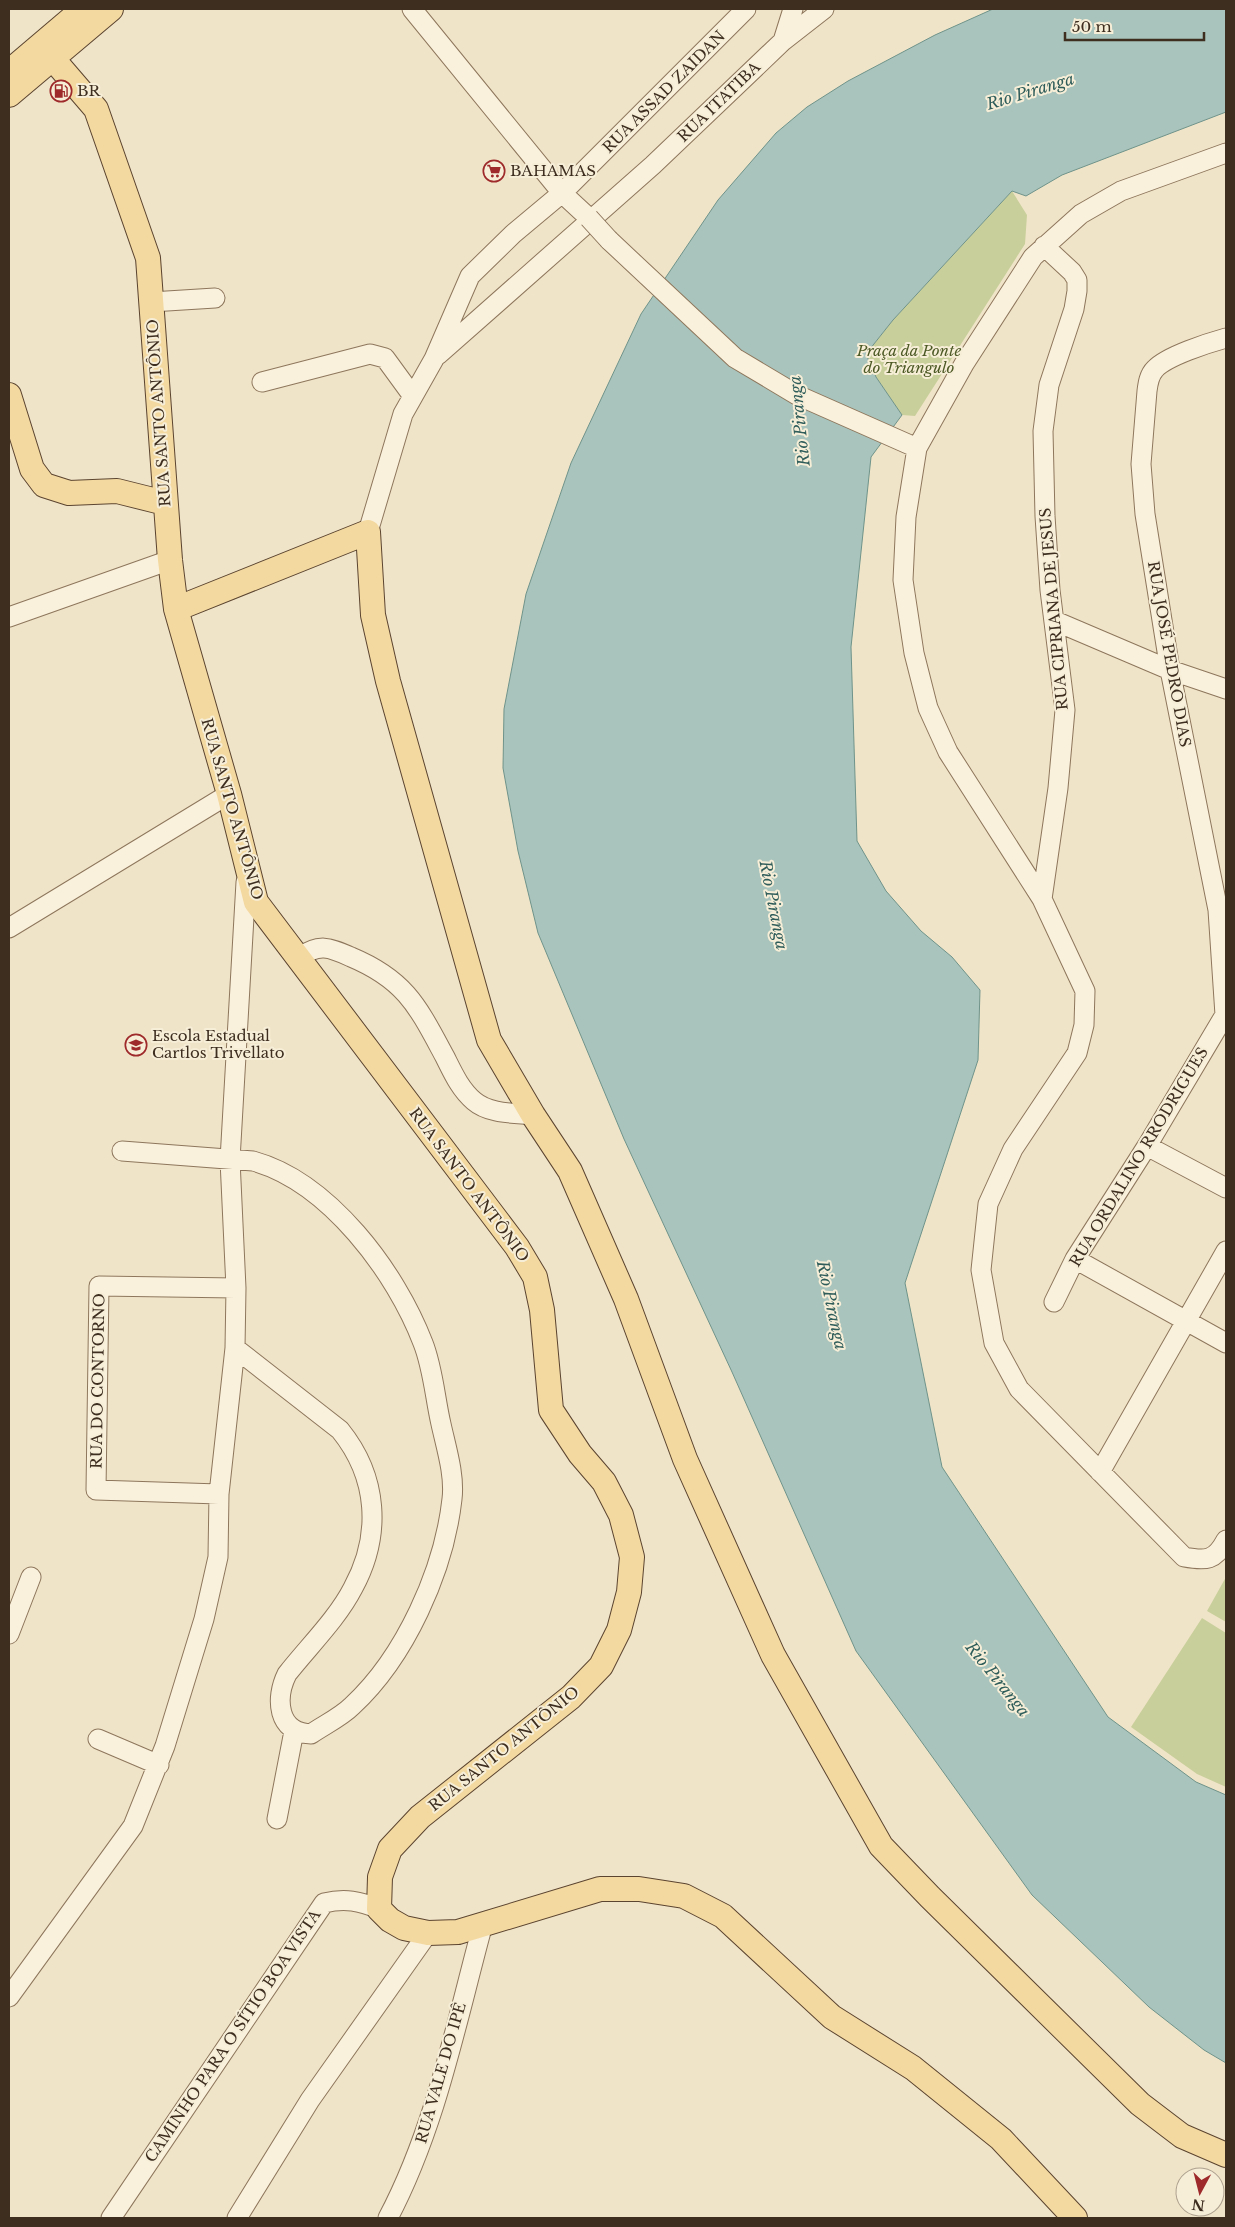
<svg xmlns="http://www.w3.org/2000/svg" width="1235" height="2227" viewBox="0 0 1235 2227" font-family="'Libre Baskerville',serif">
	<style>
		.green { fill: #c9cf9b }
		.water { fill: #a9c4bc; stroke: #6f938a }
		.lines { fill: none; stroke-linecap: round; stroke-linejoin: round }
		.minor-casing { stroke: #8d765c; stroke-width: 21 }
		.major-casing { stroke: #5b4430; stroke-width: 26 }
		.minor { stroke: #faf1dc; stroke-width: 19 }
		.major { stroke: #f3d9a0; stroke-width: 24 }
		.minor-bridge-casing { stroke: #8d765c; stroke-width: 21; stroke-linecap: butt }
		.minor-bridge { stroke: #faf1dc; stroke-width: 19 }
		.labels { text-anchor: middle; stroke-width: 4; stroke-linejoin: round; paint-order: stroke }
		.poi-label { font-size: 15px; fill: #3d2e20; stroke: #f7eed8; text-anchor: start }
		.street-label { font-size: 15px; fill: #3d2e20; stroke: #f7eed8 }
		.park-label { font-size: 15px; font-style: italic; fill: #4d5a26; stroke: #f7eed8 }
		.water-label { font-size: 16px; font-style: italic; fill: #2f5d5a; stroke: #f7eed8 }
	</style>
	<rect width="100%" height="100%" fill="#f0e4c8"/>
	<path class="green" d="M1012,191l15,24 -2,29 -110,172 -13,-1 -26,-38 -10,-23 27,-34z
		M1226,1577v45l-19,-11z
		M1202,1618l24,15v154l-29,-13 -66,-47z"/>
	<path class="water" d="M993,9h233v103l-164,63 -36,21 -14,-5 -119,129 -27,34 10,23 26,38 -31,42 -20,190 6,194 29,50 35,40 31,26 28,33 -2,70 -73,223 37,184 166,250 88,65 30,13v268l-22,-13 -55,-43 -117,-112 -176,-244 -124,-279 -108,-233 -86,-206 -20,-82 -15,-83 1,-59 22,-115 45,-131 70,-149 77,-114 58,-67 31,-26 41,-26 87,-46z"/>
	<g class="lines">
		<g class="minor-casing">
			<path id="minor" d="M412,9l150,184 27,25
				M783,41l10,-32
				M1226,153l-105,38 -40,23 -48,43 -69,107 -47,84 -11,69 -3,63 11,73 14,55 20,44 94,147 43,92 -1,34 -7,28 -64,96 -25,55 -7,66 13,73 25,46 165,168c22,4 31,4 42,-17
				M609,240l126,118 62,37 120,53
				M151,302l64,-4
				M438,355l215,-190 130,-124 41,-32
				M262,382l108,-28 15,4 27,37
				M368,532l35,-118 31,-55 36,-83 43,-42 49,-41 184,-184
				M9,617l161,-57
				M1055,621l115,49 56,19
				M1042,899l16,-111 7,-78 -15,-120 -5,-74 -2,-85 6,-46 25,-76 3,-18v-11l-5,-8 -28,-26
				M9,928l220,-134
				M298,958c21,-15 31,-11 53,-1 55,23 67,50 94,100 8,16 15,32 29,44 15,13 40,12 59,14
				M1225,1015l-7,-105 -48,-240 -25,-156 -4,-50 6,-73c1,-8 2,-16 8,-22 12,-13 53,-26 71,-31
				M1147,1146l79,42
				M122,1151l131,10c76,21 143,111 170,182 10,25 12,55 18,81 5,23 14,51 11,75 -8,72 -47,158 -100,207 -11,11 -28,19 -41,28 -34,-1 -36,-36 -24,-60 22,-28 50,-55 66,-86 29,-53 25,-111 -13,-158l-105,-82
				M1075,1259l151,84
				M1054,1302l21,-43 72,-113 79,-133
				M1100,1472l126,-221
				M219,1494l-123,-4 3,-204 137,2
				M9,1634l22,-57
				M98,1739l61,26
				M277,1819l17,-88
				M9,1997l124,-171 32,-80 39,-127 14,-62 1,-63 16,-146 1,-60 -6,-128 16,-278
				M111,2218l213,-315c21,-5 36,-2 55,6
				M237,2218l73,-118 118,-167
				M388,2218c48,-91 68,-195 95,-294"/>
		</g>
		<g class="major-casing">
			<path id="major" d="M41,45l55,64 52,149 22,302 6,49 53,185 27,108 261,345 18,30 7,33 9,100 29,44 24,28 17,33 11,42 -3,35 -10,38 -18,36 -30,31 -151,120 -30,32 -10,28 -1,32 11,11 14,8 24,5 30,-1 142,-43h39l45,7 39,20 109,101 81,51 88,71 74,79
				M9,72l74,-63
				M9,95l102,-86
				M9,395l23,74 12,16 25,8 48,-2 48,12
				M176,609l192,-77 5,83 15,66 101,359 44,75 37,56 56,128 59,160 88,196 108,191 49,51 210,207 42,32 44,19"/>
		</g>
		<use href="#minor" class="minor"/>
		<use href="#major" class="major"/>
		<g class="minor-bridge-casing">
			<path id="minor-bridge" d="M589,218l20,22"/>
		</g>
		<use href="#minor-bridge" class="minor-bridge"/>
	</g>
	<defs>
		<g id="fuel-ring" transform="scale(1.125)"><circle r="9.5" fill="#f7eed8" stroke="#9e2a2b" stroke-width="1.5"/><path d="M-5.5-6h7V0h2V4h1.3V-2.5L3-4.5l.8-.8L6-3V5H2.5V1h-1V6h-7ZM-4.2-4.7v3.2H.2V-4.7Z" fill="#9e2a2b"/></g>
		<g id="supermarket-ring" transform="scale(1.125)"><circle r="9.5" fill="#f7eed8" stroke="#9e2a2b" stroke-width="1.5"/><path d="M-6-5.5h2.5l.6 2H6L4.5 2H-2.5L-4.4-4H-6ZM-1.5 3.2a1.3 1.3 0 1 0 .1 0ZM3 3.2a1.3 1.3 0 1 0 .1 0Z" fill="#9e2a2b"/></g>
		<g id="school-ring" transform="scale(1.125)"><circle r="9.5" fill="#f7eed8" stroke="#9e2a2b" stroke-width="1.5"/><path d="M0-5L7-2L0 1L-7-2ZM-4 1L0 2.5L4 1V4Q0 6-4 4Z" fill="#9e2a2b"/></g>
	</defs>
	<g fill-rule="evenodd">
		<use href="#fuel-ring" x="61" y="91"/>
		<use href="#supermarket-ring" x="494" y="171"/>
		<use href="#school-ring" x="136" y="1045"/>
	</g>
	<g class="labels">
		<g class="poi-label">
			<text x="77" y="96">BR</text>
			<text x="510" y="176">BAHAMAS</text>
			<text x="152" y="1041">Escola Estadual<tspan x="152" dy="17">Cartlos Trivellato</tspan></text>
		</g>
		<g class="street-label">
			<text transform="translate(664 92) rotate(-45)" y="5">RUA ASSAD ZAIDAN</text>
			<text transform="translate(719 102) rotate(-44)" y="5">RUA ITATIBA</text>
			<text transform="translate(159 413) rotate(-94)" y="5">RUA SANTO ANTÔNIO</text>
			<text transform="translate(1054 609) rotate(-95)" y="5">RUA CIPRIANA DE JESUS</text>
			<text transform="translate(1169 654) rotate(80)" y="5">RUA JOSÉ PEDRO DIAS</text>
			<text transform="translate(232 809) rotate(74)" y="5">RUA SANTO ANTÔNIO</text>
			<text transform="translate(1139 1157) rotate(-59)" y="5">RUA ORDALINO RRODRIGUES</text>
			<text transform="translate(469 1185) rotate(53)" y="5">RUA SANTO ANTÔNIO</text>
			<text transform="translate(98 1381) rotate(-89)" y="5">RUA DO CONTORNO</text>
			<text transform="translate(504 1749) rotate(-39)" y="5">RUA SANTO ANTÔNIO</text>
			<text transform="translate(233 2036) rotate(-56)" y="5">CAMINHO PARA O SÍTIO BOA VISTA</text>
			<text transform="translate(441 2073) rotate(-74)" y="5">RUA VALE DO IPÊ</text>
		</g>
		<g class="park-label">
			<text x="909" y="356">Praça da Ponte<tspan x="909" dy="17">do Triangulo</tspan></text>
		</g>
		<g class="water-label">
			<text transform="translate(1030 91) rotate(-17)" y="6">Rio Piranga</text>
			<text transform="translate(799 421) rotate(-96)" y="6">Rio Piranga</text>
			<text transform="translate(774 905) rotate(79)" y="6">Rio Piranga</text>
			<text transform="translate(832 1305) rotate(78)" y="6">Rio Piranga</text>
			<text transform="translate(998 1679) rotate(51)" y="6">Rio Piranga</text>
		</g>
	</g>
	<rect width="1235" height="2227" fill="none" stroke="#3d2e20" stroke-width="20"/>
	<g transform="translate(1200 2192) rotate(187)"><circle r="24" fill="#f7eed8" stroke="#ada18e"/>
	<path d="M0-4L9 19L0 12L-9 19Z" fill="#9e2a2b"/>
	<text y="-8" font-size="14" font-weight="bold" text-anchor="middle" fill="#3d2e20">N</text>
	</g>
	<path d="M1065 32v8h139v-8" fill="none" stroke="#3d2e20" stroke-width="2.5"/>
	<text x="1072" y="32" font-size="15" fill="#3d2e20" stroke="#f7eed8" stroke-width="4" paint-order="stroke">50 m</text>
</svg>
